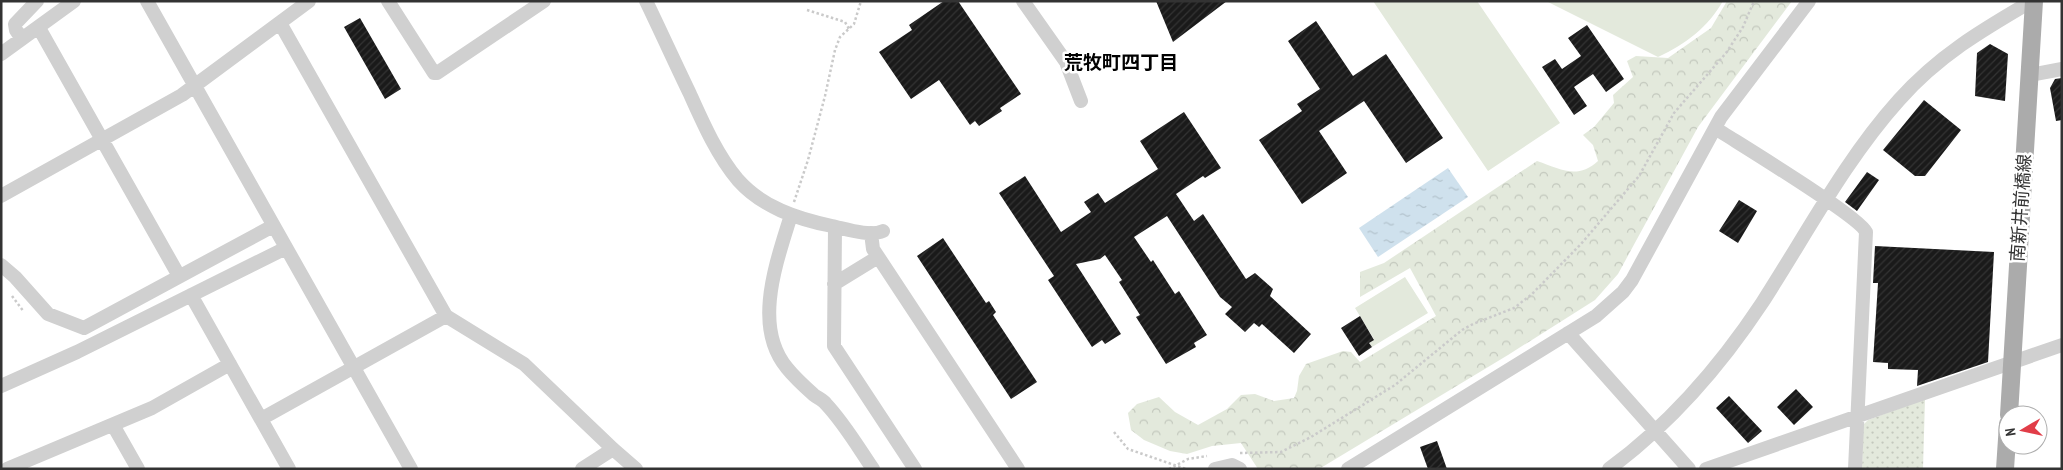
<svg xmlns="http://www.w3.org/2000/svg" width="2063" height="470" viewBox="0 0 2063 470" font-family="'PT Sans Narrow','Noto Sans JP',sans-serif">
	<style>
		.grass { fill: url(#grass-dots) }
		.forest { fill: url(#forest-crowns) }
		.green { fill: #e3e9dc }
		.water { fill: url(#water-ripples) }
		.building { fill: url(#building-hatch) }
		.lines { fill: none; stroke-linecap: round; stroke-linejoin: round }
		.path { stroke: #cacaca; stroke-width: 2.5; stroke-dasharray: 2.5 2.5; stroke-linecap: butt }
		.minor { stroke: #d0d0d0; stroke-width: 14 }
		.major { stroke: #ababab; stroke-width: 18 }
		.labels { text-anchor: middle; stroke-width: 5; stroke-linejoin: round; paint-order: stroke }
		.street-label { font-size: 18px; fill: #333; stroke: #fff }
		.neighbourhood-label { font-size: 19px; font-weight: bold; fill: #000; stroke: #fff }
	</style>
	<defs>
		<pattern id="grass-dots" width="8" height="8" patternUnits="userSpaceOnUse" patternTransform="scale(1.25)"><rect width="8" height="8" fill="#e3e9dc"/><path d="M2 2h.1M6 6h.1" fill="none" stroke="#c3c8bd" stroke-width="1.8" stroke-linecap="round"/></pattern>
		<pattern id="forest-crowns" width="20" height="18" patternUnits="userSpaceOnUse" patternTransform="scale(1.25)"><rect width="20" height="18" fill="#e3e9dc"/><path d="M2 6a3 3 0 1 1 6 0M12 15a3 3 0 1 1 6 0" fill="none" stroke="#c3c8bd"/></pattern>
		<pattern id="water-ripples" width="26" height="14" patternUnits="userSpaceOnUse" patternTransform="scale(1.25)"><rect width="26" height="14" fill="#cfe1ed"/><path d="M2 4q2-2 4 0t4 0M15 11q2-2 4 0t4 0" fill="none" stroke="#b2c2cc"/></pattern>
		<pattern id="building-hatch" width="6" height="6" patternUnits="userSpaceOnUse" patternTransform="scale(1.25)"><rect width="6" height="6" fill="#1a1a1a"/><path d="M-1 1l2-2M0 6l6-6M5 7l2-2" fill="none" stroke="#333"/></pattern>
	</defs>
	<rect width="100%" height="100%" fill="#fff"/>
	<path class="grass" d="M1925,399l-2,70h-61l1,-44 5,-5z"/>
	<path class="forest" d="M1727,1h65l-94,126 -80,147 -23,26 -87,55 -189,114h-61l-17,-26 -29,3 -25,8 -17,-3 -26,-11 -13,-10 -3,-17 9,-9 22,-7 16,15 23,13 29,-16 14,-14 14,-1 19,7 20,-3 3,-7 2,-15 7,-12 37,-13 8,1 9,10 76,-46 -26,-48 -50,29v-25l24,-9 153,-102c24,8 40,19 61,0l-5,-16 -10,-10 11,-8 20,-24 -1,-8 20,-18 -6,-16 9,-5 32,2 43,-30z"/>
	<path class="green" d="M1373,1h104l83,122 -72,48z
		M1546,1h177c-15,26 -37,43 -65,56z
		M1405,277l23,36 -56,34 -3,-4 5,-4 -19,-31z"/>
	<path class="water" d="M1448,168l20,29 -90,60 -19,-29z"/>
	<path class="building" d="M944,1h14l63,93 -21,14 2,3 -23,15 -4,-5 -5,4 -31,-45 -28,19 -32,-47 33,-22 -3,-5z
		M1156,1h71l-54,41z
		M360,18l41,71 -16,10 -41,-72z
		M1316,21l37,55 33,-22 57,84 -37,25 -42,-62 -45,30 28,42 -45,31 -43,-64 43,-29 -5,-7 23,-15 -32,-48z
		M1587,25l37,54 -18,13 -13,-18 -19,13 13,19 -13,9 -32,-48 13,-8 7,10 19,-13 -13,-18z
		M1990,44l18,10 -3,47 -30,-5 2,-43z
		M2062,78v42l-6,1 -6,-33 5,-9z
		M1924,100l37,30 -36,46h-10l-32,-26z
		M1184,112l37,56 -16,10 -2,-2 -27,18 18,27 9,-7 43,65 9,-6 18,16 -3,7 41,38 -17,19 -32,-29 -3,3 -5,-4 -9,9 -20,-18 7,-7 -12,-10 -53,-81 -33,21 17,25 2,-2 22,34 4,-3 28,44 -13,8 2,4 -30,17 -30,-47 4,-2 -21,-33 3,-2 -17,-25 -5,4 -24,5 45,70 -16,10 -3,-4 -10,7 -44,-67 6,-4 -55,-83 26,-17 36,56 30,-20 -7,-10 14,-9 7,10 53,-34 -18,-28z
		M1867,172l12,8 -22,31 -12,-9z
		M1739,200l18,11 -19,32 -19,-12z
		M943,238l43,65 3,-2 7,11 -3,3 44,67 -26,17 -94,-143z
		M1875,246l119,6 -6,110 -71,24 1,-16 -30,-1v-6l-15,-1 5,-79h-5z
		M1360,316l14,24 -5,3 3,4 -13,9 -18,-28z
		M1796,389l17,18 -19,18 -17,-18z
		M1729,396l33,35 -14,12 -32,-35z
		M1437,441l10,28h-19l-8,-22z"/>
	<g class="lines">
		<path class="path" d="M807,10l38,12 4,7
			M794,202l14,-42 17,-64 10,-46 5,-13 14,-13 7,-23
			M12,296l12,16
			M1114,432l14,17 58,20
			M1240,453l41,-1 30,-15 84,-52 67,-55 11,-6 41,-16 17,-13 50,-51 58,-68 35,-63 52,-60 17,-26 11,-26
			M1169,469l19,-10 19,-3"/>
		<path class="minor" d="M147,1l264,468
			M388,1l46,72h3l107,-72
			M646,1c15,31 29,62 44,93 13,29 27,61 48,86 24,27 59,39 94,46 14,3 38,11 51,5
			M1023,1l43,61 15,39
			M280,23l166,293 78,48 89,85 23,20
			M39,28l140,248
			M22,39l-6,-9 -1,-6 22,-23
			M1,54l73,-53
			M2030,75l32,-6
			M1715,128c23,15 144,88 151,104l-11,237
			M1,196l181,-101 127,-94
			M791,215c-14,46 -39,111 -4,153 8,10 18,19 27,27 4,3 9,5 12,9 18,19 32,43 47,65
			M835,227l-1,119 81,123
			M871,233l2,16 145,220
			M1,265l14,12 33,37 36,14 189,-102
			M834,284l44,-27
			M191,295l98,174
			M1568,333l121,136
			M1,386l76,-34 209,-104
			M261,419l185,-103
			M113,425l25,44
			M7,469l145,-61 78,-44
			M582,469l31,-20
			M1215,469l17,-4 8,4
			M1348,469l248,-153 27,-24 9,-12 89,-163 88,-116
			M1609,469c61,-45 112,-104 153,-166 44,-68 83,-143 137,-203 39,-44 83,-70 133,-99
			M1706,469l356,-124"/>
		<path class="major" d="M2009,415l25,-414
			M2005,469l3,-45"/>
	</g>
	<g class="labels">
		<g class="street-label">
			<text transform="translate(2021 208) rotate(-86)" y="6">南新井前橋線</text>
		</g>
		<g class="neighbourhood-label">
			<text x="1121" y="69">荒牧町四丁目</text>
		</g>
	</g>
	<rect width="2063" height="470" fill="none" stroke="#333333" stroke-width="5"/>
	<g transform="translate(2023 430) rotate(261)"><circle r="24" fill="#ffffff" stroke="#adadad"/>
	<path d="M0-4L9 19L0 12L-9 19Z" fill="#e13d48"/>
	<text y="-8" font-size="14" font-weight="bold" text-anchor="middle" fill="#333333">N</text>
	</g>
</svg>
